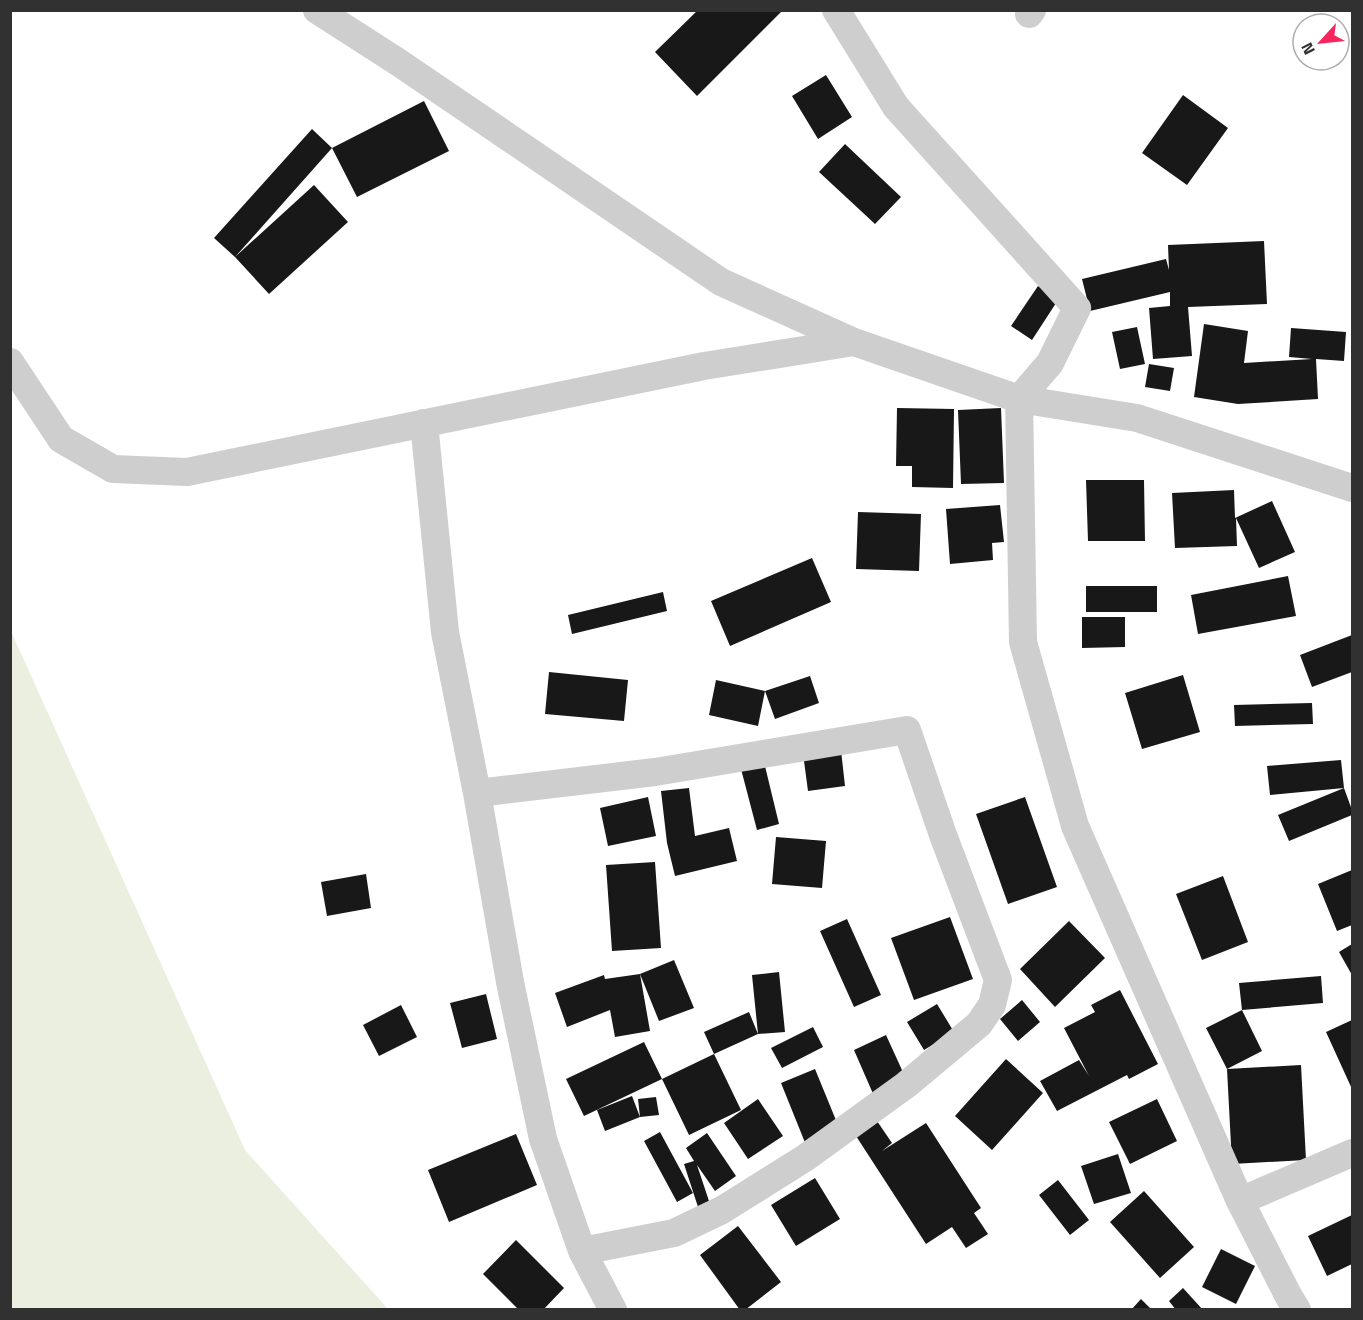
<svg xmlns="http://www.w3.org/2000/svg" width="1363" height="1320" viewBox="0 0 1363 1320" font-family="'Titillium Web',sans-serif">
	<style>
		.green { fill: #ebefdf }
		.building { fill: #181818 }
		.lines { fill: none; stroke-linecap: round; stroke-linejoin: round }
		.minor { stroke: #cecece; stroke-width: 28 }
	</style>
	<rect width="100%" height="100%" fill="#fff"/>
	<path class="green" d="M10,629l235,521 143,159h-377z"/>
	<path class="building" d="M698,10h85l-86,86 -42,-44z
		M826,75l26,42 -34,22 -26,-43z
		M1183,95l45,33 -41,57 -45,-32z
		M424,101l25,50 -92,46 -25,-49z
		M312,129l20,19 -97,109 79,-72 34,37 -79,72 -34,-37 -21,-19z
		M845,144l56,53 -26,27 -56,-52z
		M1264,241l3,63 -79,3 4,49 -39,3 -4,-51 21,-2v-14l-80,19 -8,-32 84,-20 3,11 -1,-25z
		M1038,286l20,14 -26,40 -21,-14z
		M1204,324l44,7 -4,32 68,-4 -23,-2 2,-29 55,4 -2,29 -28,-2 2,40 -80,5 -44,-7z
		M1137,327l8,37 -25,5 -8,-37z
		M1149,364l25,4 -4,23 -25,-4z
		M897,408l57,1 -1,79 -41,-1v-21h-16z
		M1001,408l3,75 -43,1 -3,-74z
		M1086,480h58l1,61h-57z
		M1234,490l1,28 37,-17 23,51 -36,16 -23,-50 1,28 -62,2 -3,-55z
		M1000,505l4,37 -12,1 1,17 -43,4 -4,-55z
		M858,512l63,2 -2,57 -63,-2z
		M812,558l19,44 -101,44 -19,-45z
		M1288,576l8,40 -98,18 -7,-39z
		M1086,586h71v26h-71z
		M663,592l4,19 -95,23 -4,-19z
		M1082,617h43v30l-43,1z
		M1352,635v37l-40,15 -12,-32z
		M549,672l79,8 -4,41 -79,-7z
		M1183,675l17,57 -58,17 -17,-56z
		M810,676l9,27 -44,16 -10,-28z
		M716,680l49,11 -7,35 -49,-11z
		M1312,703l1,21 -78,2 -1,-21z
		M840,741l5,45 -37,5 -6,-45z
		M1341,760l3,28 -74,7 -3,-29z
		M764,762l15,62 -22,6 -16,-61z
		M689,788l6,48 34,-8 8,33 -62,15 -8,-33 -6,-52z
		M1344,788l8,22v5l-63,26 -11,-26z
		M648,797l8,39 -48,10 -8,-38z
		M1025,797l32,90 -49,17 -32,-90z
		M776,837l50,4 -4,47 -50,-4z
		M655,862l6,86 -49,3 -6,-86z
		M1352,870v55l-15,6 -19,-47z
		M366,874l5,34 -44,8 -6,-34z
		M1223,876l25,66 -46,18 -26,-66z
		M950,917l23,62 -59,21 -23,-62z
		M847,919l34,76 -27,12 -34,-76z
		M1069,921l36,37 -50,49 -35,-38z
		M1352,944v31l-13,-23z
		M674,960l20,48 -35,13 -19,-47 10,57 -35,6 -5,-27 -43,17 -12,-34 49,-18 1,4 35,-5z
		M779,972l6,60 -27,2 -6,-59z
		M1321,976l2,27 -81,7 -3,-27z
		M1120,990l38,74 -29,15 -2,-4 -70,36 -17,-30 39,-21 10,16 -25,-48 31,-16 -4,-7z
		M486,994l11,45 -35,9 -12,-45z
		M1022,1000l18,22 -22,19 -18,-22z
		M937,1004l17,28 -30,18 -17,-28z
		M401,1005l16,32 -38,19 -16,-31z
		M1242,1010l20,41 -35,18 74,-4 5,95 -74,4 -5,-95 -21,-41z
		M749,1012l9,22 -44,20 -10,-22z
		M1352,1020v69l-26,-57z
		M813,1027l10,20 -41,21 -11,-20z
		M886,1035l21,46 -33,15 -20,-46z
		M644,1042l18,37 -78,37 -18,-37z
		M714,1054l27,56 -52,25 -27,-56z
		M1006,1059l37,34 -51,57 -37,-34z
		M815,1069l25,61 -34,15 -25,-62z
		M632,1096l8,21 -35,14 -8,-21z
		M656,1097l3,18 -19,2 -2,-18z
		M758,1099l25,37 -35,23 -24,-36z
		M1157,1099l20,42 -47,23 -21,-42z
		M877,1121l15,22 -10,8 44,-28 55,85 -7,5 14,21 -22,14 -14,-21 -26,17 -70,-108z
		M660,1132l33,61 -16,9 -33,-61z
		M707,1133l29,43 -21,15 -18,-26 14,42 -12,3 -15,-46 10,-3 -8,-13z
		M516,1134l21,51 -88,37 -21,-52z
		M1118,1154l13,39 -37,11 -13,-38z
		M815,1178l25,41 -44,27 -25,-41z
		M1058,1180l31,40 -19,15 -31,-40z
		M1144,1191l50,56 -34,31 -50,-56z
		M1352,1215v49l-25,12 -19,-40z
		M738,1226l43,56 -36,28h-5l-40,-55z
		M516,1240l48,48 -21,22h-24l-36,-36z
		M1221,1249l34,17 -19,38 -34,-17z
		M1183,1288l20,22h-27l-7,-9z
		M1141,1299l11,11h-21z"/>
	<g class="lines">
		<path class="minor" d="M317,10l81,52 323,220 133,60 165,57 118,19 215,70
			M836,10l60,97 181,201 -27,55 -31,36 4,243 52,184 165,375 48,94 9,15
			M1029,14l3,-4
			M10,362l51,77 52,30 74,3 517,-106 150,-24
			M424,423l21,209 32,161 33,189 33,157 39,112 31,59
			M477,793l178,-21 252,-42 36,105 55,145 -6,25 -13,19 -73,61 -101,73 -83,52 -48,23 -92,18
			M1240,1201l112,-48"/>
	</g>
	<rect width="1363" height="1320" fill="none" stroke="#313131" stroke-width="24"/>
	<g transform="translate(1321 42) rotate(243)"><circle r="28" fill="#ffffff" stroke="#adadad" stroke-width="1.5"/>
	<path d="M0-4.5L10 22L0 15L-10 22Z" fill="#f6255e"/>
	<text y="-9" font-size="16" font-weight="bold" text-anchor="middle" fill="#313131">N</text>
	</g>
</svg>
